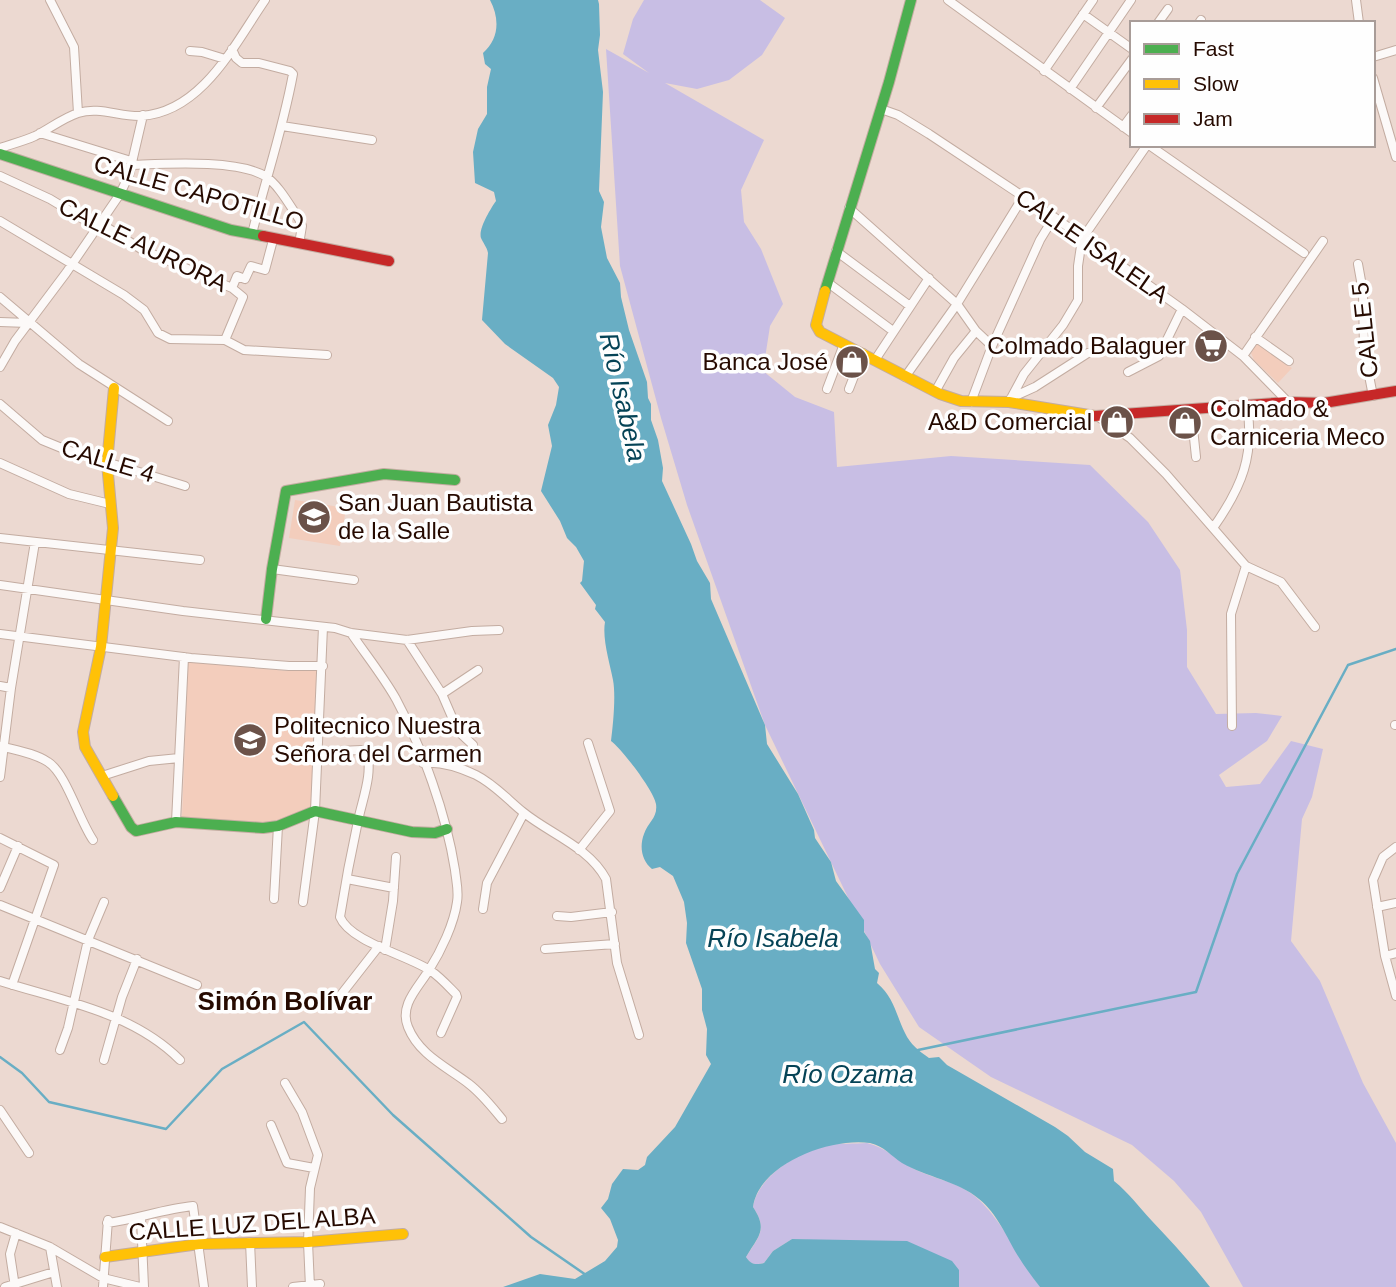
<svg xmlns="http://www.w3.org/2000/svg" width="1396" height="1287" viewBox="0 0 1396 1287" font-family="Helvetica,sans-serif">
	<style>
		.built { fill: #f3cdbc }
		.green { fill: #c8bee4 }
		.water { fill: #69aec4 }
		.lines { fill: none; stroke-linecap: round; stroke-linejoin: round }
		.stream { stroke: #69aec4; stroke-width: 2.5 }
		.street-casing { stroke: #c3aca1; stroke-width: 10 }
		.fast-casing { stroke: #c3aca1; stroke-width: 12 }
		.slow-casing { stroke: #c3aca1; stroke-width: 12 }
		.jam-casing { stroke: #c3aca1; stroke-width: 12 }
		.street { stroke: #fcf9f8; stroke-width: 8 }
		.fast { stroke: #4caf50; stroke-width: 10 }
		.slow { stroke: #ffc107; stroke-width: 10 }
		.jam { stroke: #c62828; stroke-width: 10 }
		.labels { text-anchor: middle; stroke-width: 7; stroke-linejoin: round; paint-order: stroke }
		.street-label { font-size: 24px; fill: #260a00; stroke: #fefefe }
		.poi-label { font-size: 24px; fill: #260a00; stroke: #fefefe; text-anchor: end }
		.water-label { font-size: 26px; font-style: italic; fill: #054356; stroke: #fefefe }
		.neighbourhood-label { font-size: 26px; font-weight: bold; fill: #260a00; stroke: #fefefe }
	</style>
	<rect width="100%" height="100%" fill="#ecd9d1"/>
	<path class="built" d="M1257,343l35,25 -14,15 -24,-23 -3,-7z
		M295,500l51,8 -6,38 -51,-8z
		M188,662l100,9h30l-7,137 -22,9 -26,6 -81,-5z"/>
	<path class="green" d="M644,0h116l25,18 -23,37 -33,25 -32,9 -32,-6 99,57 -23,50 3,32 17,27 22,55 -13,22 -7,45 32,26 39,15 3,55 114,-11 139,9 58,57 32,48 7,60v37l29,47 40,-1 26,3 -15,25 -48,34 7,12 34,-3 31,-43 32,8 -11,48 -10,22 -11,122 29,40 43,102 33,60v144h-153l-42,-75 -27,-31 -42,-36 -141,-68 -72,-50 -39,-63 -115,-239 -78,-220 -26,-87 -41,-152 -14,-217 43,24 -26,-19 10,-35z
		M867,1143c18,4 30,17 47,26 17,9 39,12 55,23 27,17 51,67 71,95h-81v-17l-133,-29 -34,-2 -19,12 -9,12c-9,2 -13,2 -18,-6 13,-21 22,-27 7,-50 5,-31 46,-56 75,-62 12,-2 26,-1 39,-2z"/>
	<path class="water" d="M490,0h108l1,4 1,31 -2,15 5,42 -4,99 5,11 -3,25 6,31 13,25 1,14 8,33 18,52 1,16 3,6v16l7,20 5,28 -1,13 29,63 6,17 13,22 1,16 54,126 2,19 31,50 16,36 1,8 16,24 5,19 28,39v12l6,9 5,28 4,4 -2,10c17,14 19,32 28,50 5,11 14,18 24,25l10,-1 8,8 108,62 13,9 17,16 28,17 1,12c16,13 24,25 38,40 20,21 40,43 58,66h-170c-8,-10 -15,-20 -22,-31 -11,-18 -21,-43 -39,-57 -21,-18 -53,-22 -77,-36 -11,-7 -18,-17 -32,-20 -38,-6 -111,20 -117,64 15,23 6,28 -7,50 5,8 10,8 18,6l9,-12 19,-12 115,2 45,20 7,9v17h-456l37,-13 35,5 30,-18 12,-14 1,-7 -8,-21 -9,-11 7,-9 4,-15 11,-15 15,1 7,-5 2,-8 28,-30 36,-63 -5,-9 1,-26 -5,-19v-21l-16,-46 1,-20 -3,-21 -11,-26 -13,-9 -8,2c-10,-8 -13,-22 -8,-35 4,-12 14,-16 12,-30 -2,-13 -34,-55 -45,-63 2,-16 5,-45 2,-61 -3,-16 -11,-41 -8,-58l-10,-13 1,-4 -16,-22 2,-2 2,-20 -8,-14 -9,-9 -7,-17 -19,-30 11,-45 -4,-21 8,-20 3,-18 -6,-9 -48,-34 -23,-24 6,-67c-1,-6 -5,-10 -7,-15 -3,-9 10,-30 15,-37l-2,-9 -19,-9 -2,-31 5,-23 9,-15v-27l4,-18 -6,-5 -2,-11c16,-14 17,-34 7,-53z"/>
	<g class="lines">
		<path class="stream" d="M918,1050l278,-58 41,-118 111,-209 48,-16
			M0,1057l22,16 27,29 117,27 56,-60 82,-47 89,93 138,122 55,38"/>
		<g class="street-casing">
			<path id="street" d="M50,0l24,47 4,66
				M948,0l184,133
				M1356,0l3,23
				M1083,14l49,35
				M1158,23l10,-14
				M1199,23l2,-3
				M232,49l4,9 6,5h17l31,8 3,3c-10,55 -28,107 -41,160
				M190,51l12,1 23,7
				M1373,57l23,-7
				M1044,71l49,-71
				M1373,78l23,79
				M1070,89l61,-89
				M1096,108l36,-49
				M881,109l17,6 31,19 125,83 128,92 61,47 45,46
				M282,126l90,14
				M1123,127l9,-12
				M40,133l91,28
				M1149,145l155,108
				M0,148c12,-4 24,-7 35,-12 14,-7 28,-18 43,-23 21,-7 42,4 63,3 61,-4 93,-71 124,-116
				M130,165c34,-1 106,-6 135,11 14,9 25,30 34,43l3,7 -3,18
				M0,176l50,23 48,29h10l33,21 91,39 11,9 -18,43
				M849,208l108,96 19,27 16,15
				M0,221l124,74 20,15 14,23 12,6 55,1 19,10 83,5
				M836,251l74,55
				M1358,264l5,28 1,58 9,46
				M827,282l66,49
				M232,288l5,-12 8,3 6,-13 14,4 8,-30
				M0,297l79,67 89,57
				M0,322l28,1
				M1255,337l34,24
				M1243,356l80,-115
				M875,360l54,-82
				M0,367l15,-26 51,-68 54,-79 9,-19 14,-60
				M1128,372l31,-16 23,-47
				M905,377l52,-73 66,-107
				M827,389l17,-45
				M849,389l14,-36
				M935,392l19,-34 22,-27
				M1011,398l24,-11 53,-34
				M971,402l21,-56 48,-106 14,-23
				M1009,402l15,-28 39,-49 15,-25v-34l4,-27 65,-94
				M0,404l42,36 22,9 121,37
				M1191,409l5,48
				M1097,416l33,22 36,36 80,92
				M0,463l69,31 41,10
				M1213,528c29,-41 42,-73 34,-123
				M0,538l200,22
				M1246,566l35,16 34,45
				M272,569l82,11
				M0,585l183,26 152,17 16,5 56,7 65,-9 27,-1
				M351,633c15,22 32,43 45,66 27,51 50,114 59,171 1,10 4,21 2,32 -3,22 -16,49 -28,68 -11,18 -30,35 -21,57 11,28 39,40 61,57 13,10 23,23 33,35
				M0,634l191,24 98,8h34
				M407,640l35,54 16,37 15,14
				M0,686l11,2
				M442,694l36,-24
				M1395,725h1
				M1232,726l-1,-112 15,-48
				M0,746c15,4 35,7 48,16 18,11 31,58 45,78
				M318,752l43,-2 5,1c8,21 -4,49 -8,70 -7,32 -13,64 -18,96 10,25 70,39 91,54 9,6 17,15 25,23l1,3 -16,36
				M423,763c19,-2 36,4 53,12 18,9 31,24 47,37 27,22 66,35 83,67l11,84 22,72
				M102,776l47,-15 30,-3
				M0,777l11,-89 24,-146
				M176,822l8,-165
				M0,838l54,27 -42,120
				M1396,847l-13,10 -10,23 12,76 11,-3
				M579,850l31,-39 -22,-68
				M347,879l47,9
				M0,888l18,-42
				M274,899l4,-73
				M303,902l12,-91 8,-184
				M0,905l197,80
				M1377,907l19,-4
				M483,909l4,-26 37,-70
				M557,916l14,1 41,-5
				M545,949l70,-5
				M385,950l8,-49 3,-44
				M1385,956l11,40
				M0,981c63,20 132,31 180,79
				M340,996l39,-50
				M60,1050l8,-22 20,-88 16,-38
				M104,1060l18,-63 15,-38
				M285,1083l17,29 16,43 -8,33 -2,54 2,45
				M0,1110l29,43
				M271,1125l16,38 27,5
				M141,1218l3,69
				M107,1223c30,-4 56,-14 86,-17l11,81
				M0,1227l50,20 53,31 37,9
				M250,1242l2,45
				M50,1247l7,40
				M5,1287l49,-15
				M15,1287l-5,-33 6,-21
				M103,1287l5,-67
				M293,1287l27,-3"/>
		</g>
		<g class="fast-casing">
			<path id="fast" d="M0,154l231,76 32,6
				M825,291l64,-209 22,-82
				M266,619l6,-50 14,-78 98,-17 71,6
				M113,796l18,31 5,4 40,-9 87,6 15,-2 37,-15 97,21 23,1 12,-4"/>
		</g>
		<g class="slow-casing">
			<path id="slow" d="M825,291l-9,34 4,7 120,62 21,7 48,1 86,14
				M113,796l-28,-49 -2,-15 18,-85 12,-119 -6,-65 7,-75
				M105,1257l94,-13 109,-2 95,-8"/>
		</g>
		<g class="jam-casing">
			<path id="jam" d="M263,236l126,25
				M1095,416l193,-14 36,1 72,-12"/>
		</g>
		<use href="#street" class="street"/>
		<use href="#fast" class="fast"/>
		<use href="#slow" class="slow"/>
		<use href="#jam" class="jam"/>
	</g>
	<defs>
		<g id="supermarket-disc" transform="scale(1.75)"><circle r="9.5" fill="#6b5249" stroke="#fefefe"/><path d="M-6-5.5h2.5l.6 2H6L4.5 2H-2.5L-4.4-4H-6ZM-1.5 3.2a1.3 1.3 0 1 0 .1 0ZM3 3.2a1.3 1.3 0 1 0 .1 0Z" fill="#fff"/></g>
		<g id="shop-disc" transform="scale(1.75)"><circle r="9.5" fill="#6b5249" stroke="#fefefe"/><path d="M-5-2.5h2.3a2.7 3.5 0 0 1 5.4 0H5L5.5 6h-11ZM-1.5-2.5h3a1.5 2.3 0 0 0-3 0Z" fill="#fff"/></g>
		<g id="school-disc" transform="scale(1.75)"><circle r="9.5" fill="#6b5249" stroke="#fefefe"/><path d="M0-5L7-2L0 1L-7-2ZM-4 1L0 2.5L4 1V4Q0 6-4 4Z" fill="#fff"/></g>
	</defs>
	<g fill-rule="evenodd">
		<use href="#supermarket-disc" x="1211" y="346"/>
		<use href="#shop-disc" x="852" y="362"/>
		<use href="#shop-disc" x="1117" y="422"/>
		<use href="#shop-disc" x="1185" y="423"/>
		<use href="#school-disc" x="314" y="517"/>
		<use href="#school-disc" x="250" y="740"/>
	</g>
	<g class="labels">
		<g class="street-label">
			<text transform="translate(199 193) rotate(16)" y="8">CALLE CAPOTILLO</text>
			<text transform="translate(143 245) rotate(26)" y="8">CALLE AURORA</text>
			<text transform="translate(1092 246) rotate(35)" y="8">CALLE ISALELA</text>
			<text transform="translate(1365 330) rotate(-96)" y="8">CALLE 5</text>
			<text transform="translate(108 461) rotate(17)" y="8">CALLE 4</text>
			<text transform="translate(252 1224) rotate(-4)" y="8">CALLE LUZ DEL ALBA</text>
		</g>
		<g class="poi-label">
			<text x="1186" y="354">Colmado Balaguer</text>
			<text x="828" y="370">Banca José</text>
			<text x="1210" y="417" text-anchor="start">Colmado &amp;<tspan x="1210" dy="28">Carniceria Meco</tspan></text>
			<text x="1092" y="430">A&amp;D Comercial</text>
			<text x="338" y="511" text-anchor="start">San Juan Bautista<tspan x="338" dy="28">de la Salle</tspan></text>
			<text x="274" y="734" text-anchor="start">Politecnico Nuestra<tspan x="274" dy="28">Señora del Carmen</tspan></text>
		</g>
		<g class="water-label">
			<text transform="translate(623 397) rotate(77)" y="9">Río Isabela</text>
			<text x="773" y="947">Río Isabela</text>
			<text x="848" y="1083">Río Ozama</text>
		</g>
		<g class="neighbourhood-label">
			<text x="285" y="1010">Simón Bolívar</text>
		</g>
	</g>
	<rect x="1130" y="21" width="245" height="126" fill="#fefefe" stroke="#a89c98" stroke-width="2"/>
	<rect x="1144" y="44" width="35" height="10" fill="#4caf50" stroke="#a89c98" stroke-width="2"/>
	<text x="1193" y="56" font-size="21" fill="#260a00">Fast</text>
	<rect x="1144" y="79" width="35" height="10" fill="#ffc107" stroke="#a89c98" stroke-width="2"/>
	<text x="1193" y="91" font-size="21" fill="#260a00">Slow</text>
	<rect x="1144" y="114" width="35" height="10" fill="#c62828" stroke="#a89c98" stroke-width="2"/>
	<text x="1193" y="126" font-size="21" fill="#260a00">Jam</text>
</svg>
